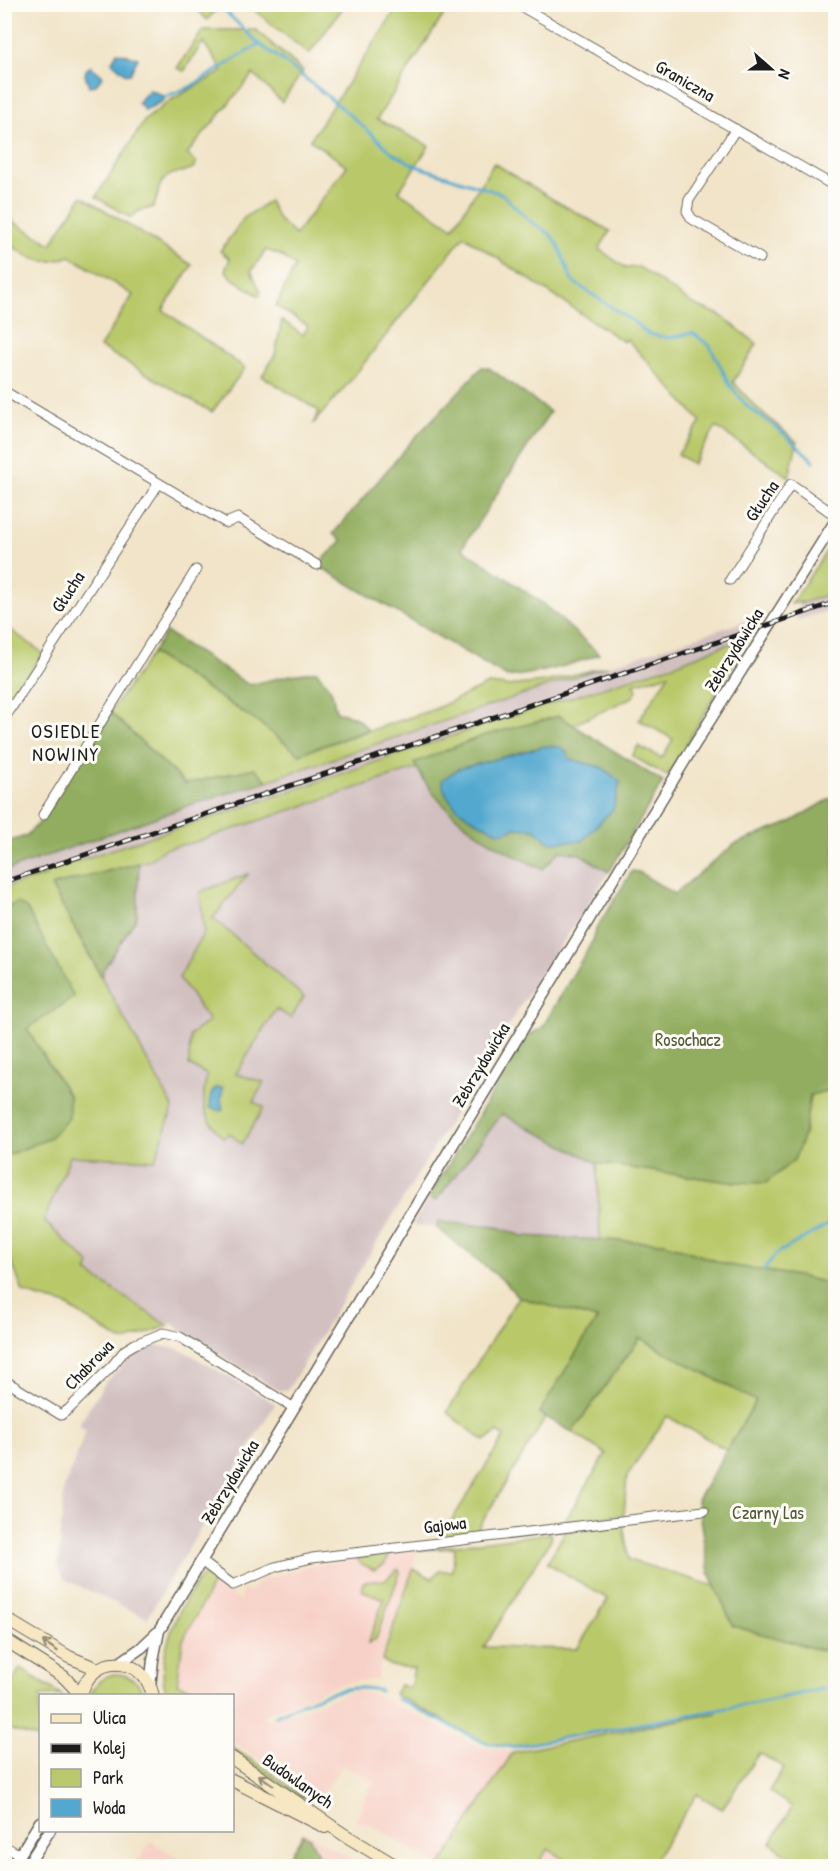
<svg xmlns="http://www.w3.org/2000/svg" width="840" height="1871" viewBox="0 0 840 1871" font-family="'Patrick Hand',sans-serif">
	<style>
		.built { fill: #f7d1c7 }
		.industrial { fill: #d2bfc0 }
		.green { fill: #b9c96b; stroke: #6a7244; stroke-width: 1.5 }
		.forest { fill: #92ad5f; stroke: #57643e; stroke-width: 1.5 }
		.water { fill: #52a8cf; stroke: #376276; stroke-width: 1.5 }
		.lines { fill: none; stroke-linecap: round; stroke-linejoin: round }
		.stream { stroke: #52a8cf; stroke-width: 3 }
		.minor-casing { stroke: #676258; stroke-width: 11 }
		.tertiary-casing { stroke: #676258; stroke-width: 13 }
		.secondary-casing { stroke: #676258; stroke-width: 14 }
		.minor { stroke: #fff; stroke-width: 9 }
		.tertiary { stroke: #fff; stroke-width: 10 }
		.secondary { stroke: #f7e8c3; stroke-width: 12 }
		.rail-casing { stroke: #1c1c1c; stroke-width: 5 }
		.rail { stroke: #fdfcf7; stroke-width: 3; stroke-dasharray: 9; stroke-linecap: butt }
		.oneway { stroke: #948c78 }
		.labels { text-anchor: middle; stroke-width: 6; stroke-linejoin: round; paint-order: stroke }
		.street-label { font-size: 18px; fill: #1c1c1c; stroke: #fdfcf7 }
		.park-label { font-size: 18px; fill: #535938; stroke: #fdfcf7 }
		.neighbourhood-label { font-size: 20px; letter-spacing: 1.5px; fill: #1c1c1c; stroke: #fdfcf7 }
	</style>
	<rect width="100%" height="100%" fill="#fdfcf7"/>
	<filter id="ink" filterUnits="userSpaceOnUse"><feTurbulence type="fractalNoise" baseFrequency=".0167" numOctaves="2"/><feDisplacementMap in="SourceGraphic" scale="12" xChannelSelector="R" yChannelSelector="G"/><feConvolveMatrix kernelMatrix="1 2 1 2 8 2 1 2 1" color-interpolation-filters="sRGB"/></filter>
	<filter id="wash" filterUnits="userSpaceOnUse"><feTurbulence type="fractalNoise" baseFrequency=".008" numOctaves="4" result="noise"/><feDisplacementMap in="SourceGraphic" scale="24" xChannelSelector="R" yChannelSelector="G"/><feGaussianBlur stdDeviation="1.35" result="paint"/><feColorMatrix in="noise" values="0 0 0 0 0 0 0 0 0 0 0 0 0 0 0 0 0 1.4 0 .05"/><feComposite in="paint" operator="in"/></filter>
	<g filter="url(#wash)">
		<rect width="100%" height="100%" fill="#f1e4c8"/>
		<path class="built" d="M417,1550l-4,19 -31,87 -6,24h-19l-21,5 -71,29h-5l9,6 86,-29 15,2 111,54 32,5 -73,114 -69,-41 -16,-4 18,-39 -31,-17 -12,19 -14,15 -83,-58 -1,-45 -19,-1 -36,-11 6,-44 30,-56 28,17 2,-12 6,3 12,-12 58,-16z
			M305,1831l57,35h-79z
			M151,1841l39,25h-55z
			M547,1848l27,18h-38z"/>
		<path class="industrial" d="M835,592v16l-40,13 5,-17z
			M746,621l3,18 -219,70 -304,104 -74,23 -147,50 -1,-15 192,-68 71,-22 146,-52z
			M417,768l7,10 67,64 22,13 30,14 17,-18 20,3 29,18 -103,156 -217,360 -4,2h-7l-85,-51 -21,-16 -4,3 -81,-54 -43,-51 26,-65 85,4 6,-73 -110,-201 99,-26 14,-11 28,-6z
			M501,1114l96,49 3,77 -78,-4 -25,-9 -59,-5 -1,6 -25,-3 17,-28 7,4z
			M155,1345l23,4 13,6 84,49 -128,214 -83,-39 -6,-13 6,-78 22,-57 -7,-7 28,-44 31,-28z"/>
		<path class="green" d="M193,5h28l-14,15z
			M244,5l101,-1v1l-36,49 -61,-49z
			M399,5h51l-73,114 52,27 -30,45 54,37 41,-65 58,36 58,32 -11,18 27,19 13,-1 54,37 27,11 37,29 -24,38 23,25 41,35 -8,35 -73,-50 -23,37 -15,-10 23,-32 -74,-83 -3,3 -160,-106 -114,145 -37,43 6,-13 -57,-35 13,-21 7,-35 21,15 5,-9 -32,-20 19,-40 -15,-11 -14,-5 -15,21 10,21 -2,4 -26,-17 -8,-9 5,-11 -10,-8 24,-33 25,-17 10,19 16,15 52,-69 -37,-26z
			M203,30h53l47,41 -21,31 -29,-28 -66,80 9,8 -1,5c-11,7 -27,3 -34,17 -4,7 -3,16 -8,23l-16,5 -6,6 -35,-21 49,-77 26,-20 52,-29 -20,-29 -19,29 -7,-3z
			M82,196l110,69 -29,45 82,58 -33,44 -112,-65 33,-52 -63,-39c-29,12 -41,2 -65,-15v-24l46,27z
			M835,538v54l-35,12 1,-2 -10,2z
			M5,626l38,27 -38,59z
			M744,641l-4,13 -73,122 -35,-20 6,-10 24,12 11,-19 -34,-19 30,-46 -35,10 3,6 -4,7 -60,28 -14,-9 -77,20 -68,27 3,5 -222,74 -31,7 -14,11 -99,26 122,221 -18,53 -85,-4 -26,65 46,43 -3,8 81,54 -42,15 -8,-2 -54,-35 -24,-6 -17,-6 -19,-50 1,-86 43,-17 21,-43 -42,-67 -18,-124 -4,2 -1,-20 43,-11 -23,3 128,-43 74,-23 270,-92 180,-57 49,-19z
			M152,653l106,69 41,32 136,-45 53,-25 19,2 38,-4 62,-16 -340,115 -13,-13 -68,16 -76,-72z
			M248,874l-35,44 91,79 -13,21 -15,-9 -40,65 28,8 -11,20 11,5 -22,37 -13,-11 -6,5c-20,-23 -23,-34 -16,-63l-18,-10 1,-30 19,-14 -30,-43 25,-46 -4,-40z
			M830,1090l6,3 -1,192 -37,-9 -70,-11 -64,-22 -64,-3 -3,-77 132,19 75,-47 6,-40z
			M518,1297l79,22 -58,94 7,4 -72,118 -34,4 64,-102 -6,-5 -14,9 -37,-29z
			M640,1338l116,63 -29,49 -60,-34 -40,60 -3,39 -60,7 42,-68 -34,-22z
			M623,1525l6,35 86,26 18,40 102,28v212h-45l4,-6 -23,-17 21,-36 -23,-16 15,-24 -25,-14 -37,56 -25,-15 -46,72h-77l-26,-17 -12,17h-96l73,-114 204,-39 -205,34 -27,-4 -91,-49 6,-9 10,3 4,-19c-12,-4 -23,1 -32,-9l31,-91 19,9 8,-7h12l3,-23 -38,2 133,-17 2,4 -2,4 -66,106 93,2 31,-50 -61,-36 18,-31z
			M390,1554l-6,11 -10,5 -14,-7 -3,-5z
			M398,1569l2,3 -24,67 -8,4 16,-44 -21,-8 -1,-4 1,-5 22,-2z
			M207,1573l5,2 3,5 -32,60 -6,44 36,11h-46c-12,-31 7,-79 25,-105 4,-7 8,-14 15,-17z
			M20,1668l42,27 -22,1v43l-35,-11v-32z
			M114,1674c15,0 26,7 29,21h-52c4,-12 11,-18 23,-21z
			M232,1748l31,19 42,31 -2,1 -5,-3 -65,-44z"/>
		<path class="forest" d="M482,367l7,1 61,44 -88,136 82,56 55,50c-31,13 -59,19 -92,23l-190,-112 25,-24 -9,-7 78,-92z
			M166,632l83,53 42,-10 26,-4c4,8 13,14 15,22 3,8 1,13 6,20 14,1 22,6 30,17l-69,24 -41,-32 -106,-69z
			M110,712l75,72 70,-16 12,13 -71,22 -191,68 -1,-28 22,-7 16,-16z
			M559,716l104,66 -54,90 -29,-18 -20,-3 -17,18c-40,-18 -80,-40 -109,-75 -8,-9 -14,-21 -20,-31l68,-27z
			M835,796v297l-6,-3 -19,5 -6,40 -10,25 -28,23 -37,-1 -132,-19 -95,-49 -66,87 -7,-4 97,-160 16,-9 51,-88 3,-11 36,-58 7,1 35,22 61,-50 54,-21z
			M139,863l-2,54 -34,53v8l-52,-92z
			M18,903l9,6 47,88 -47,32 42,67v22l-21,21 -43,17v-249z
			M438,1222l59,5 26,9 141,7 64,22 70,11 37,9v369l-102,-28 -24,-53 -12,-73 59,-99 -116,-63 -68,94 -33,-19 58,-94 -79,-22 -13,-15 -68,-54z
			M303,1834l7,4 8,17 -7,11h-28z"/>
		<path class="water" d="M117,52l21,6 -8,16h-4l-14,-12z
			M91,66l12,10 -7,9 -7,1 -4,-11 1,-5z
			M150,90l15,7 -1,3 -19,11 -7,-9z
			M545,746c15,1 19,-1 25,13l33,9 17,14 -7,27 -31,32 -34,1 -12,-13 -20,-1 -15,5c-24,-11 -56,-24 -59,-53l16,-11z
			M218,1087l5,1 -2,10 2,12 -2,1 -11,-3c1,-9 -1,-17 8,-21z"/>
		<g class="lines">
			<path class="stream" d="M218,4l41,40 26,18 57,46 51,45 23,13 86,28 28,27 20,13 8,11 14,36 62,41 14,12 21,4 24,-5 17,13 20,39 17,21 36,27 31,28
				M165,97l25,-10 69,-43
				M763,1270l13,-16 60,-34
				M397,1699l88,44 27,4 249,-45 75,-16
				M275,1716c29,-14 72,-36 105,-25"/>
		</g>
	</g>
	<g filter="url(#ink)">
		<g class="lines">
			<g class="minor-casing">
				<path id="minor" d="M517,4l319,183
					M736,129l-47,71 -2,11 5,8 68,39
					M4,391l222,132 12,-5 79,47
					M730,580l61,-96 45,32
					M4,719l155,-236
					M43,815l153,-245
					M4,1380l57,35 8,-6 43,-43 13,-16 10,-6 28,-11 17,4 114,71
					M201,1561l32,24 42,-18 37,-9 392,-47
					M4,1846l16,9"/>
			</g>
			<g class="tertiary-casing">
				<path id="tertiary" d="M118,1664l23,-16 18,-17 531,-879 146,-232
					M150,1686l3,-26 6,-29
					M13,1866l27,-44
					M27,1866l23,-36"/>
			</g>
			<g class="secondary-casing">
				<path id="secondary" d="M4,1618l65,39 29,12
					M4,1639l60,38 17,18
					M81,1696c8,-43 63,-43 72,0
					M232,1758l111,76 53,32
					M232,1780l93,47"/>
			</g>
			<use href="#minor" class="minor"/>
			<use href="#tertiary" class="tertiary"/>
			<use href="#secondary" class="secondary"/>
			<g class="rail-casing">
				<path id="rail" d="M4,882l832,-280"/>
			</g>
			<use href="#rail" class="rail"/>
		</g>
		<defs><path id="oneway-shaft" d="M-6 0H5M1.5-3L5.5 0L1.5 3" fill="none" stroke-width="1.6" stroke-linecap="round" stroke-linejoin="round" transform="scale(1.5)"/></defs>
		<g class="oneway">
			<use href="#oneway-shaft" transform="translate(50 1646) rotate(-147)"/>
			<use href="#oneway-shaft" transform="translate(266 1780) rotate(-145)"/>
		</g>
	</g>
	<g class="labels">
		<g class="street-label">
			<text transform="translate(685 81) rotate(30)" y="6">Graniczna</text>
			<text transform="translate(762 501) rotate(-56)" y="6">Głucha</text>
			<text transform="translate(68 592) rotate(-57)" y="6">Głucha</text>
			<text transform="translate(734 650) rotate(-58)" y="6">Zebrzydowicka</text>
			<text transform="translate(481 1065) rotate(-59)" y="6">Zebrzydowicka</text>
			<text transform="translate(89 1365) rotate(-46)" y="6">Chabrowa</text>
			<text transform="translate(230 1482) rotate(-59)" y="6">Zebrzydowicka</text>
			<text transform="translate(445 1525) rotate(-7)" y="6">Gajowa</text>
			<text transform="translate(298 1781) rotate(35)" y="6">Budowlanych</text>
		</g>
		<g class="park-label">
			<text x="688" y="1046">Rosochacz</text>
			<text x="768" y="1519">Czarny Las</text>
		</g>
		<g class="neighbourhood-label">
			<text x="66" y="738">OSIEDLE<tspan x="66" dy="23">NOWINY</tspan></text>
		</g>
	</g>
	<rect width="840" height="1871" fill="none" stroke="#fdfcf7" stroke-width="24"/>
	<rect x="39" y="1694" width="195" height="138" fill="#fdfcf7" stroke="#a3a29f" stroke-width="1.5"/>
	<rect x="51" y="1714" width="30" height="9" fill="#f7e8c3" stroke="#a3a29f" stroke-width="1.5"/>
	<text x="93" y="1724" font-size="18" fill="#1c1c1c">Ulica</text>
	<rect x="51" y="1744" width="30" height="9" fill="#1c1c1c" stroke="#a3a29f" stroke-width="1.5"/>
	<text x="93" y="1754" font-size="18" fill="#1c1c1c">Kolej</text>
	<rect x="51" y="1769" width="30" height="18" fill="#b9c96b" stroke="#a3a29f" stroke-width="1.5"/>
	<text x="93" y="1784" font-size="18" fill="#1c1c1c">Park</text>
	<rect x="51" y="1799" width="30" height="18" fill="#52a8cf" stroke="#a3a29f" stroke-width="1.5"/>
	<text x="93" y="1814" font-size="18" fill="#1c1c1c">Woda</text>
	<g transform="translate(771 69) rotate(111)" stroke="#fdfcf7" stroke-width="4.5" paint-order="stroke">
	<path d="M0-4.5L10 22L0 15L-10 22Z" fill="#1c1c1c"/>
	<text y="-9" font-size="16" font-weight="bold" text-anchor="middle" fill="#1c1c1c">N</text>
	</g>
</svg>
